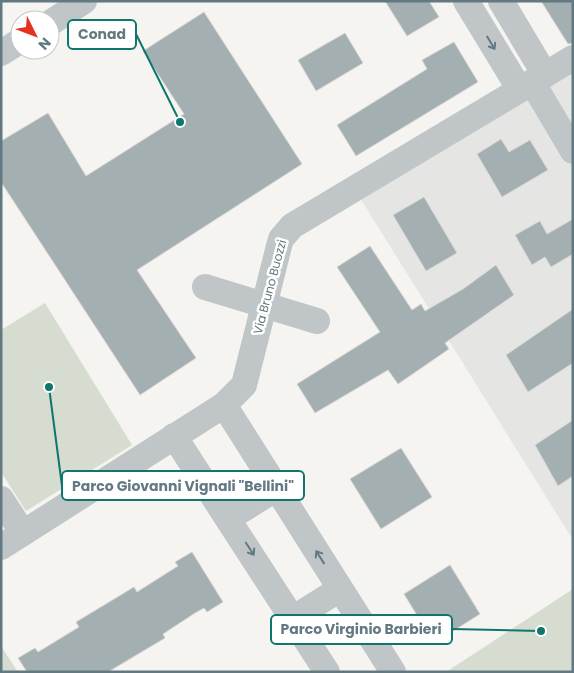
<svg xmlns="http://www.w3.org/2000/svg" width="574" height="673" viewBox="0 0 574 673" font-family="Poppins,sans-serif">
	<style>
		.built { fill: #e5e6e4 }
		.green { fill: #d7dcd1 }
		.building { fill: #a4afb2; stroke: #d6d5d3 }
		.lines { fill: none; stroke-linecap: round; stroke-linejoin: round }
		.minor { stroke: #c0c5c7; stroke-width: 26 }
		.oneway { stroke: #637982 }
		.labels { text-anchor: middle; stroke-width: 5; stroke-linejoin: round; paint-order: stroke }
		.street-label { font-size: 12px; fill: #637982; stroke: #fff }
		.leader { fill: none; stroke: #0f766e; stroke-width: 2 }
		.callout-dot { fill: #0f766e; stroke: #fff; stroke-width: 2 }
		.callout { fill: #fff; stroke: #0f766e; stroke-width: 2 }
		.callout-label { font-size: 14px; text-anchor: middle; font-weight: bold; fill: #637982 }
	</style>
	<rect width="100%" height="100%" fill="#f5f4f0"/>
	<path class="built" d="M573,70v470l-213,-342z"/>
	<path class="green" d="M45,303l87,142 -106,66 -25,-39v-142z
		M573,589v83h-127z
		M1,646l17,26h-17z"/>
	<path class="building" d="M385,1h44l10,16 -32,19z
		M541,1h32v42l-5,1z
		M204,12l98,152 -165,106 59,88 -56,37 -139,-213v-41l47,-28 38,63 98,-62 -41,-63z
		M345,33l18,30 -47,28 -18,-31z
		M454,42l24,40 -122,74 -19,-31 90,-56 -5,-9z
		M501,139l8,13 21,-12 18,30 -46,27 -25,-43z
		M424,197l33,56 -31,18 -33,-56z
		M573,219v35l-22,13 -6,-10 -13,8 -17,-30 25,-14 7,13z
		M370,246l42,64 9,-6 4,7 38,-22 33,-24 18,30 -69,48 4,6 -51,35 -10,-14 -73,43 -18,-29 83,-52 -43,-65z
		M573,309v54l-45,29 -22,-37z
		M573,420v56l-15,10 -23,-41z
		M401,448l31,49 -51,32 -31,-50z
		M192,552l31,50 -16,10 -3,-4 -9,5 -32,21 2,4 -57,34h-81l-9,-14 17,-10 3,4 41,-25 -3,-5 58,-35 3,5 41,-26 -3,-4z
		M450,565l30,49 -46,29 -30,-49z"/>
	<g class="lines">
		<path class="minor" d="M466,1l54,89
			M501,1l44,74
			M50,23l34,-22
			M1,53l19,-12
			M532,82l41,69
			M205,287l112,34
			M224,405l169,267
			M174,436l153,236
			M1,499l22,34
			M229,518l48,-30
			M1,547l223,-142 20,-20 35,-139 2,-7 11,-13 281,-168
			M294,618l46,-29"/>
	</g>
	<defs><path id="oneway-shaft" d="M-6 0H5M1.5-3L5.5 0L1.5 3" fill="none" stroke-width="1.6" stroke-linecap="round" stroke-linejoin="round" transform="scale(1.25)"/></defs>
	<g class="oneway">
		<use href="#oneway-shaft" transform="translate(491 43) rotate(59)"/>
		<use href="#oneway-shaft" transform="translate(250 549) rotate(57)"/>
		<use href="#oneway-shaft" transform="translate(320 557) rotate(-122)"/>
	</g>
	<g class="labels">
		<g class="street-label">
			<text transform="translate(270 287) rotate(-75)" y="4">Via Bruno Buozzi</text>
		</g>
	</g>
	<path class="leader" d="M180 122L136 34M49 387L62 486M541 631L452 629"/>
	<g class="callout-dot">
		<circle cx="180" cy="122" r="5"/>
		<circle cx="49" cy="387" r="5"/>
		<circle cx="541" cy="631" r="5"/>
	</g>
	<g class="callout">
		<rect x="68" y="20" width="68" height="29" rx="5"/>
		<rect x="62" y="471" width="242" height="29" rx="5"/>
		<rect x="271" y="615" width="181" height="29" rx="5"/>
	</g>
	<g class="callout-label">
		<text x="102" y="39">Conad</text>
		<text x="183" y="491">Parco Giovanni Vignali "Bellini"</text>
		<text x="361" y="634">Parco Virginio Barbieri</text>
	</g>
	<rect width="574" height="673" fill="none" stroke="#637982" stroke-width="5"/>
	<g transform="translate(35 35) rotate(132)"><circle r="24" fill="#ffffff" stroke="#c1c9cd"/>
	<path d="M0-4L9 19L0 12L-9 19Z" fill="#e6311f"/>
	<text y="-8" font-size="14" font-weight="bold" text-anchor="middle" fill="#637982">N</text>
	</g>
</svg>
